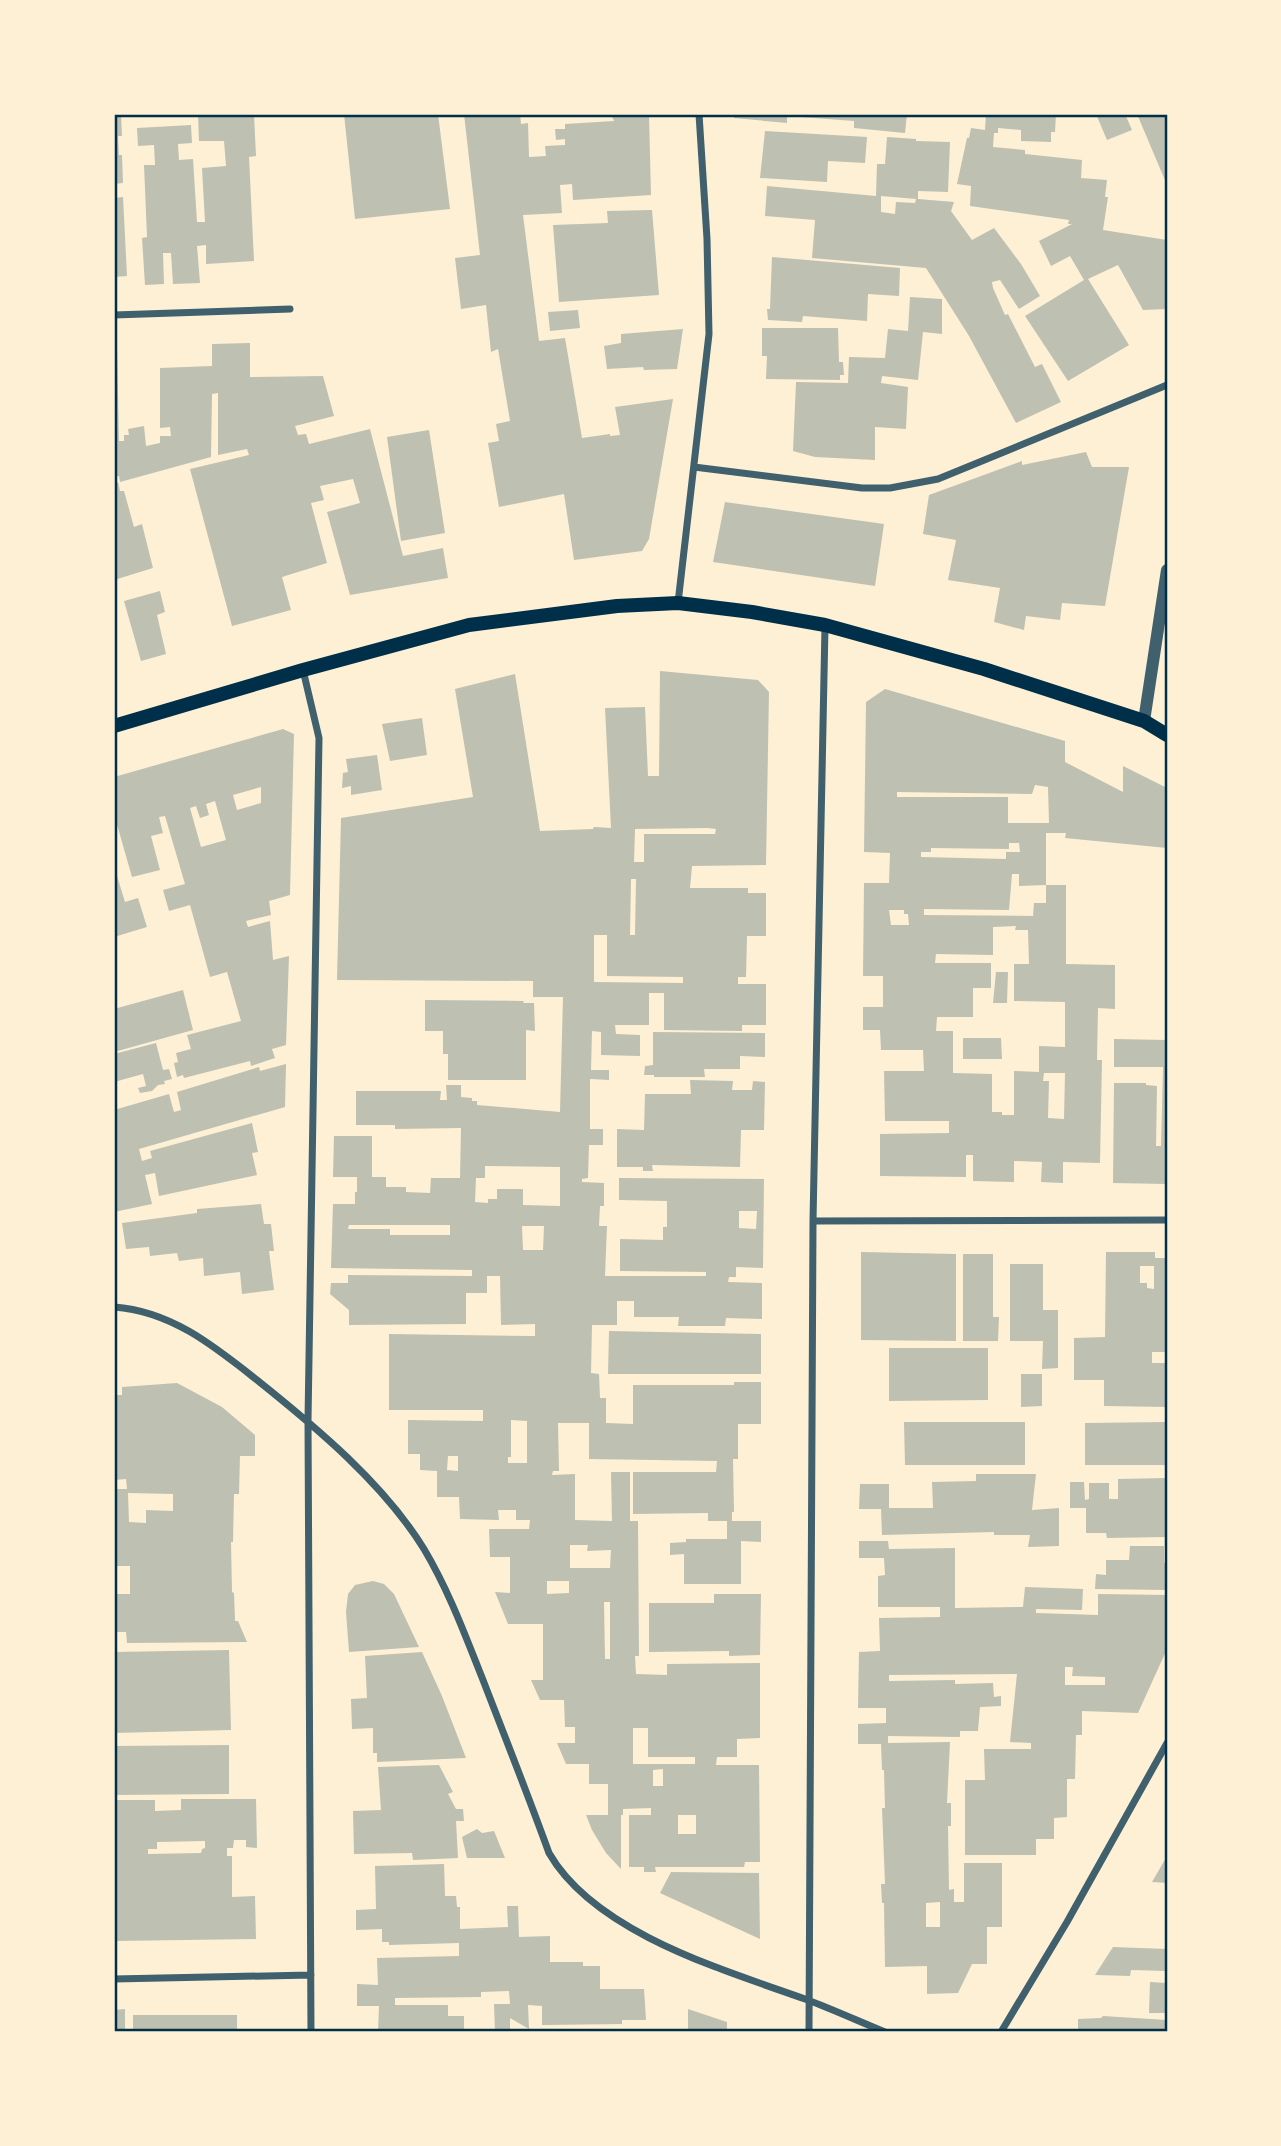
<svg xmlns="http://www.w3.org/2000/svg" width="1281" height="2146" viewBox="0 0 1281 2146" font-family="'IBM Plex Sans',sans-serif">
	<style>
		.building { fill: #bec0b2; fill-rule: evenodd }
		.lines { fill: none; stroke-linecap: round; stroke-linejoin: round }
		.minor { stroke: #3f606c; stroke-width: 7 }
		.tertiary { stroke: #3f606c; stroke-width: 12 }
		.secondary { stroke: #003049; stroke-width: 14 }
		.neatline { fill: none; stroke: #003049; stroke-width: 2.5 }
	</style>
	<rect width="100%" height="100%" fill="#fdf0d5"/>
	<path class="building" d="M114,114h7l1,22h-4l1,19h3l1,28 -9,1z
		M198,114h56l2,42 -7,1 5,104 -48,3v-19l-9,1 3,37 -27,1 -2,-31h-8l1,31 -19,1 -3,-47 5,-1 -3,-72h11l-1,-20 -16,1 -1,-18 54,-3 1,18 -14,1 1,16 14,-1 4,63h8l-3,-54 24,-2 -2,-25h-25z
		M344,114h94l12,95 -95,10z
		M464,114h56l1,10 7,-1 1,34 17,-1 -1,-10 20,-1v-6l-9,1 -1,-11h10v-5l49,-3 -3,-7h38l2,81 -78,5 -1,-16 -12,1 2,28 -39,2 16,126 26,-3 17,100 28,-4v2l10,-1 -5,-28 58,-8 -24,140 -7,12 -68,9 -10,-66 -65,13 -11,-64 11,-2 -3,-17 14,-3 -12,-72 -7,3 -5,-47 -25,4 -6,-51 25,-3z
		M734,114h173l-2,19 -51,-5v-7l-67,-5v7l-53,-5z
		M986,114h70l-1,18h-4v10l-30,-1v-11l-23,-2v5h-4l-1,14 32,3v4l57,6 -1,18 26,2 -2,17h3l-5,33 64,10v69l-24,1 -25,-45 -30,14 41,66 -61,36 -43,-65 59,-36 -14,-24 -19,10 -12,-25 33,-17h-4l1,-4 -99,-14 1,-20 -14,-2 10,-46h2l2,-10 14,2z
		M1096,114h29l7,16 -25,10z
		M1137,114h30v71z
		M765,131l102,6 -2,26 -37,-2 -1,21 -67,-4z
		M887,137l29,2v2l34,1 -2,50 -30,-1v8l36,3 -3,9 21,29 22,-12 27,36 19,32 -21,13 -19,-29 -8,2 1,6 12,27 3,-1 27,53 7,-3 19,38 -45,21 -47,-87 -43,-68 -114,-10 3,-38 -50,-4 2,-30 109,10 1,-32h8zM881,196l35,3 -1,4 -19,-1 -1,12 -14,-2z
		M123,197l4,79 -13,1v-79z
		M652,210l7,85 -100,7 -6,-77 55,-2 -1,-12z
		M772,257l128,11 -1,28 -31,-2 -1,27 -64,-5 -1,6 -34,-2 -1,-11h3z
		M910,297l32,2v35l-19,-2 -5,48 -36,-4 -1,7 27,4 -2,42 -31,-2v33l-60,-3 -22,-6 3,-69 52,1 1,-26 36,1 3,-29 20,2z
		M578,310l2,18 -30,3 -2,-19z
		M762,328h76l1,34h4l1,13h-4v5l-74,-1 1,-23h-5z
		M683,329l-6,40 -33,1 -1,-3 -36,2 -3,-23 17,-3v-9z
		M250,343v34l73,-1 11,40 -39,10 3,9 8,-1 3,10 61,-15 33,127 40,-8 5,30 -98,17 -23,-83 33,-9 -7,-24 -33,7 4,14 -13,3 16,60 -45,14 9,33 -59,16 -42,-157 59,-14 -2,-6 -29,6v-62l-6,1 -1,63 -91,25 -1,-6 -5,1v-130h3l2,94h5v-6h5l-1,-6 16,-3 2,20 14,-3v-7h11l-1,-9 -10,1v-60l52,-2v-22z
		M429,430l16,103 -44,8 -14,-104z
		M1086,452l6,15h37l-24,139 -43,-3 -2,17 -34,-4 -2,14 -30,-8 6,-34 -52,-8 8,-40 -33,-6 6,-39 93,-34v4z
		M118,482l2,9h4l10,36 8,-3 11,44 -39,12v-96z
		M725,502l159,22 -9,62 -162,-24z
		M160,591l5,21 -8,3 9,39 -25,7 -17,-60z
		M660,671l98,9 11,12 -3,173 -74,1 -2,22h58v5h18v43h-19l-1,41h-8v7h28v41h-24v6l-78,-1v-37h-15v32h-34l1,9 24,1v21l-39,-1v-23l-9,-1 -1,39h18v10l-19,-1v50h13v16h-14l-1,33 -6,1v3l22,1v23h-4l-1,20h8l-2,50h101v-4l-86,-1v-32l43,1v-13h4v-26l-48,-1v-22l145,1 -1,89 -27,-1v10h-7l-1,5 34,1v36l-36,-1 -1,8h-47l1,-9h-45v-16h-17v24h-25l-1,48 8,1 1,24h6v25l27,1v-39h101v-3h27v42h-23v35h-5l1,53h-2v9h29v21l-20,-1v43h-57v-30l-14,1v-12l16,-1v-3h41v-18h-19v-8l-75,1v-42h83l1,-11 -128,-2v-36h-31l1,48h-6l-1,4 23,-1v46l37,1 -1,-49h19v49h8l1,135h-4l1,18 31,1v-11l93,-1v75l-23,1v18h-20l-1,8h43l1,97h-15l-1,5h-89l1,5h-12v-5h-15v-52h22v-7l-28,1v6h-2v54l-15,-16 -14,-23 -6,-15h22v-31h-19v-20h-23l-9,-21h18v-16h-10l-1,-27h-24l-9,-20h12v-56h-35l-13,-32 15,1v-36h-20l-1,-28h40l1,-9h-14v-10h-18l1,10 -39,-1 -1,-22h-22v-26l-17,-1v-16h-12v-34l75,1v-11h-94v-76l146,2v-12l-34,1 -1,-49h-13v17h-21v31l-117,1v-15l-19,-16 1,-11h17v-8l124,1v-6l-141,-2 2,-64h22v-12h2v-15h-24l1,-41h38v41h14v10h20v5l24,1 1,-15h29l1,-50 -66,1v-4h-39v-34h85l-1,9h7l-1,-15h15v12l11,1v3h5v4l83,7 3,-115h-30v-16l-196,-1 4,-162 132,-21 -18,-108 60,-15 25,157 53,-2 1,-2 17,1 -6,-120 40,-1 3,69h11zM635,829l72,-1 9,1 -1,5h-71v28h-10zM631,879h5l-1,56h-5zM594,935h13v41l76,1v6l-89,-1zM485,1166l75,1v39l-37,-1v-16h-26v10h-9v4l-13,-1 1,-24h9zM739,1211h18l-1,18 -17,-1zM349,1225h101v10h-60v-6h-42zM522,1226h22l-1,24h-20zM511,1420l16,1v42h-19v-6h3zM448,1456h10v15l-11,-1zM570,1545h18l-1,6 24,-1 -1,18h-40zM547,1581h22v12l-22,1zM604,1602h6v57h-5zM633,1728h15v29h47v7h-62zM663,1769v17h-10v-16zM678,1815h18v19h-18z
		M885,689l180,52v21l58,30v-26l44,22v60l-102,-10 1,-5h-20v52l-27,1v-12h-7l-3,36 -85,-1v6l109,1 1,-13h12v-18h20v79l49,1v44l-17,-1 -1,52h5l-2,103 -37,-1v21l-22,-1 1,-20 -28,-1v21l-41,-1v-26h-7v22l-86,-1v-42l69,-1v-12h-64l-1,-50h40l-1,-21h-42l-1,-20h-17v-23h20v-31h-20l1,-93h25l1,-30 -26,-1 2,-150zM1035,785l13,2 1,36h-41v-26h-111v-5l135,2zM1009,843h10l1,9h-14v7l-85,-2v-5h10v-4l78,1zM889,910h15v4h4l1,11h-18zM1016,926l-1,4h13l1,34h-15v37l51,1v45l-26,-1v26l-25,-1v44h-12v-3h-10v-38l-39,-1v-42h-17l1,-14h36v-29h18v-25h-56l1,-9 57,1v-28zM1044,1073h21l-1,46 -16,-1 1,-37h-6z
		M422,718l5,37 -37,6 -8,-37z
		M283,729l11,5 -4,161 -21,6 2,14 -25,6 2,6 22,-6 3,39 16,-4 -3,89 -14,4 3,9 -24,8 -1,-5 -66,17 -1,-3 -6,2 -3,-14 4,-1 -2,-9 15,-4 -4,-14 54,-14 -14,-49 -17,5 -20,-72 -21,6 -6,-21 22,-6 -20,-68 -6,1 4,16 -12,3 9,34 -28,7 -18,-63v-37zM261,787v16l-24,7 -4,-15zM215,801l11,39 -25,7 -11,-39 6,-2 4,12 9,-3 -3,-11z
		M377,755l5,35 -31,5v-9l-9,2 1,-15 5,-1 -2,-13z
		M114,866l11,36 13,-4 9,29 -33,10z
		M996,972h12l-1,31h-14z
		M183,990l10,40 -79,22v-43z
		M425,1000l99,1 -1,2h11l1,28 -9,-1v50h-78v-26h-5v-23h-18z
		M653,1032l112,1v24l-25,-1v13h-36l1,8h-51v-2h-10l1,-9 8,-1z
		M963,1038h38l1,21h-39z
		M1114,1039l53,1v144l-54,-1 1,-100h32v2l11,1 -1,60h5l2,-79h-49z
		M156,1043l7,27 6,-1 3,10 -8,2 1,3 -7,1 -6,6 -12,2 -2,-5 8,-2 -3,-12 -29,8v-28z
		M286,1064l-1,43 -146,42 3,12 10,-3 -2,-7 102,-28 6,29 -6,1 5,22 -98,21 -4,-23 -10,2 7,29 -38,8v-102l55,-16 5,18 7,-2 -4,-18 82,-25 1,4z
		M690,1080l43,1 -1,9h20l1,-9 12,1 -1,48h-23l-1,37 -88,-2 1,6h-10v-4h-26v-38l27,1 1,-36h46z
		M261,1204l3,20h7l3,27h-5l5,39 -32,4 -2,-22 -36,4 -1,-18 -24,3 -2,-8 -27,3 -1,-9 -23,2 -4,-26 75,-10v-4z
		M861,1252l95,2v87l-95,-1z
		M1106,1252h49v6h12v94h-15v11h15v44l-63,-1v-26h-30v-42l31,-1zM1140,1266h14v23l-7,-1v-5h-7z
		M963,1254h30v63h6l-1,24h-35z
		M1010,1264h33v46h15v58l-16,1 1,-28h-33z
		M609,1331l152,3v40h-153z
		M889,1348h99v52l-99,1z
		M1021,1374h21v32l-21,1z
		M177,1383l45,24 33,28v21h-15l-1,38h-5l-1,48h-2l1,50 2,1 1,28h3l9,21 -120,1 -1,-11h-12v-38h16v-28h-16v-77h13l-1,-10 -12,1v-85h8v-8zM128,1493l45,1v17l-27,-1v13l-17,-1z
		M904,1422h121v43h-120z
		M1167,1422v43h-82v-42z
		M976,1474h60l-4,36 27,-2v38l-31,1 2,-12h-36v-3l-112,3 -1,-26h-22l1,-25h29v24h44l-1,-26 44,-1z
		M1167,1478v59l-60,1 -1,-5h-20v-25h-16v-26h14l1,18 4,-1v-16h20v16h9v-20z
		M859,1541h29l1,8 66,-1v60l68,-1 2,-20 58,2 -1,21 -46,-1v4l62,2v-21l69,1v54l-29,64 -56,-2v24h-6l-1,44h-8v38l-13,1v21h-18v16h-71v-75h20l-1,-31h47v-6l-21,-1 7,-68 -128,1v6l66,-1v4l38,-1 1,14 7,-1v10l-21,1 -2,24h-18v6l-72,-1v7l62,-1 -3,61h4v23h-3l1,64 5,-1v13h10v-39h38v64h-15v37h-15l-14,29 -31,1v-28l-42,1 -1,-64h-2l-1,-19h4l-3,-76h3l-1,-38h-2l-1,-26h-23v-20l28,-1v-15h-28l1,-56 21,-1 -1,-33 61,-1v-10h-62v-31l7,-1 -1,-17h-25zM1065,1667h8l-1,9 33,1v8h-40zM940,1902v25h-14v-24z
		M1130,1546h34v17h3v27l-72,-1 1,-15 10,1v-15h23z
		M373,1581l11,3 10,10 25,53 -70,5 -3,-40 2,-18 7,-9z
		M714,1594h47l-1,61 -31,1v-5l-80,1v-49h65z
		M229,1650l2,80 -117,3v-81z
		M422,1652l20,44 24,62 -89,4v-9h-4v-25l-21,1 -1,-30 16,-1 -2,-42z
		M229,1745v49l-115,1v-49z
		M439,1765l14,27 -5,2 8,15h7l1,12h-8l2,37 -45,2 -1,-7 -58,1 -1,-43 28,-1 -3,-43z
		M181,1799h75l1,49 -11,-1v-7h-12l-1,8h-6v8h5v41l23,-1 1,43 -142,2v-141h41v11l26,-1zM205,1841v7l-3,1 -1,4 -53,1v-5h9v-7z
		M477,1829l5,4 12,-2 11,27h-38l-5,-21z
		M1167,1856v27l-15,-1z
		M444,1864l1,32h11l1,11h3v22l48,-2 -1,-21h11l1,31 31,-1v26h33v4h17v23h44l2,31h-24v4l-80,1v-19l-14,-1 1,24 -19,-11v14h-15l-1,-28h16l-1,-13 -28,1v5l-86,1v7h53v11h16v16h-86l1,-26h-22v-22l21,1 -1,-27 82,-2v-13l-70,2v-3h-7v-13l-26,1v-20l20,-1 -1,-43z
		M671,1872l88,1 1,66 -100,-46z
		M1113,1947l54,2v22l-36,-1 -1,6 -35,-1z
		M1150,1982l17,1v30h-18z
		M125,2009v23h-11v-22z
		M688,2009l39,13v10h-39z
		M133,2015h104v17h-104z
		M1103,2016l64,4v12h-89v-13l23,-1z"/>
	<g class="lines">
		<path class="minor" d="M114,315l176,-6
			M694,467l168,21h28l48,-9 229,-94
			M678,603l31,-269 -2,-95 -8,-125
			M303,670l16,68 -11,682 3,612
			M813,1221l354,-1
			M114,1307c57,4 100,39 143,73 60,48 127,104 167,169 25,42 41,86 59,131 22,57 45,115 66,173 46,80 175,117 256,146 27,10 53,22 80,33
			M114,1979l197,-4
			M809,2032l4,-811 12,-595
			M1001,2032l66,-110 100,-179"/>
		<path class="tertiary" d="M1144,721l23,-151"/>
		<path class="secondary" d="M114,726l189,-56 166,-45 148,-19 61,-3 74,9 73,13 159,44 160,52 23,14"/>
	</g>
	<rect width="1281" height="2146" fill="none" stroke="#fdf0d5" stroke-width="231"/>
	<rect x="116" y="116" width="1050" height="1914" class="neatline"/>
</svg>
